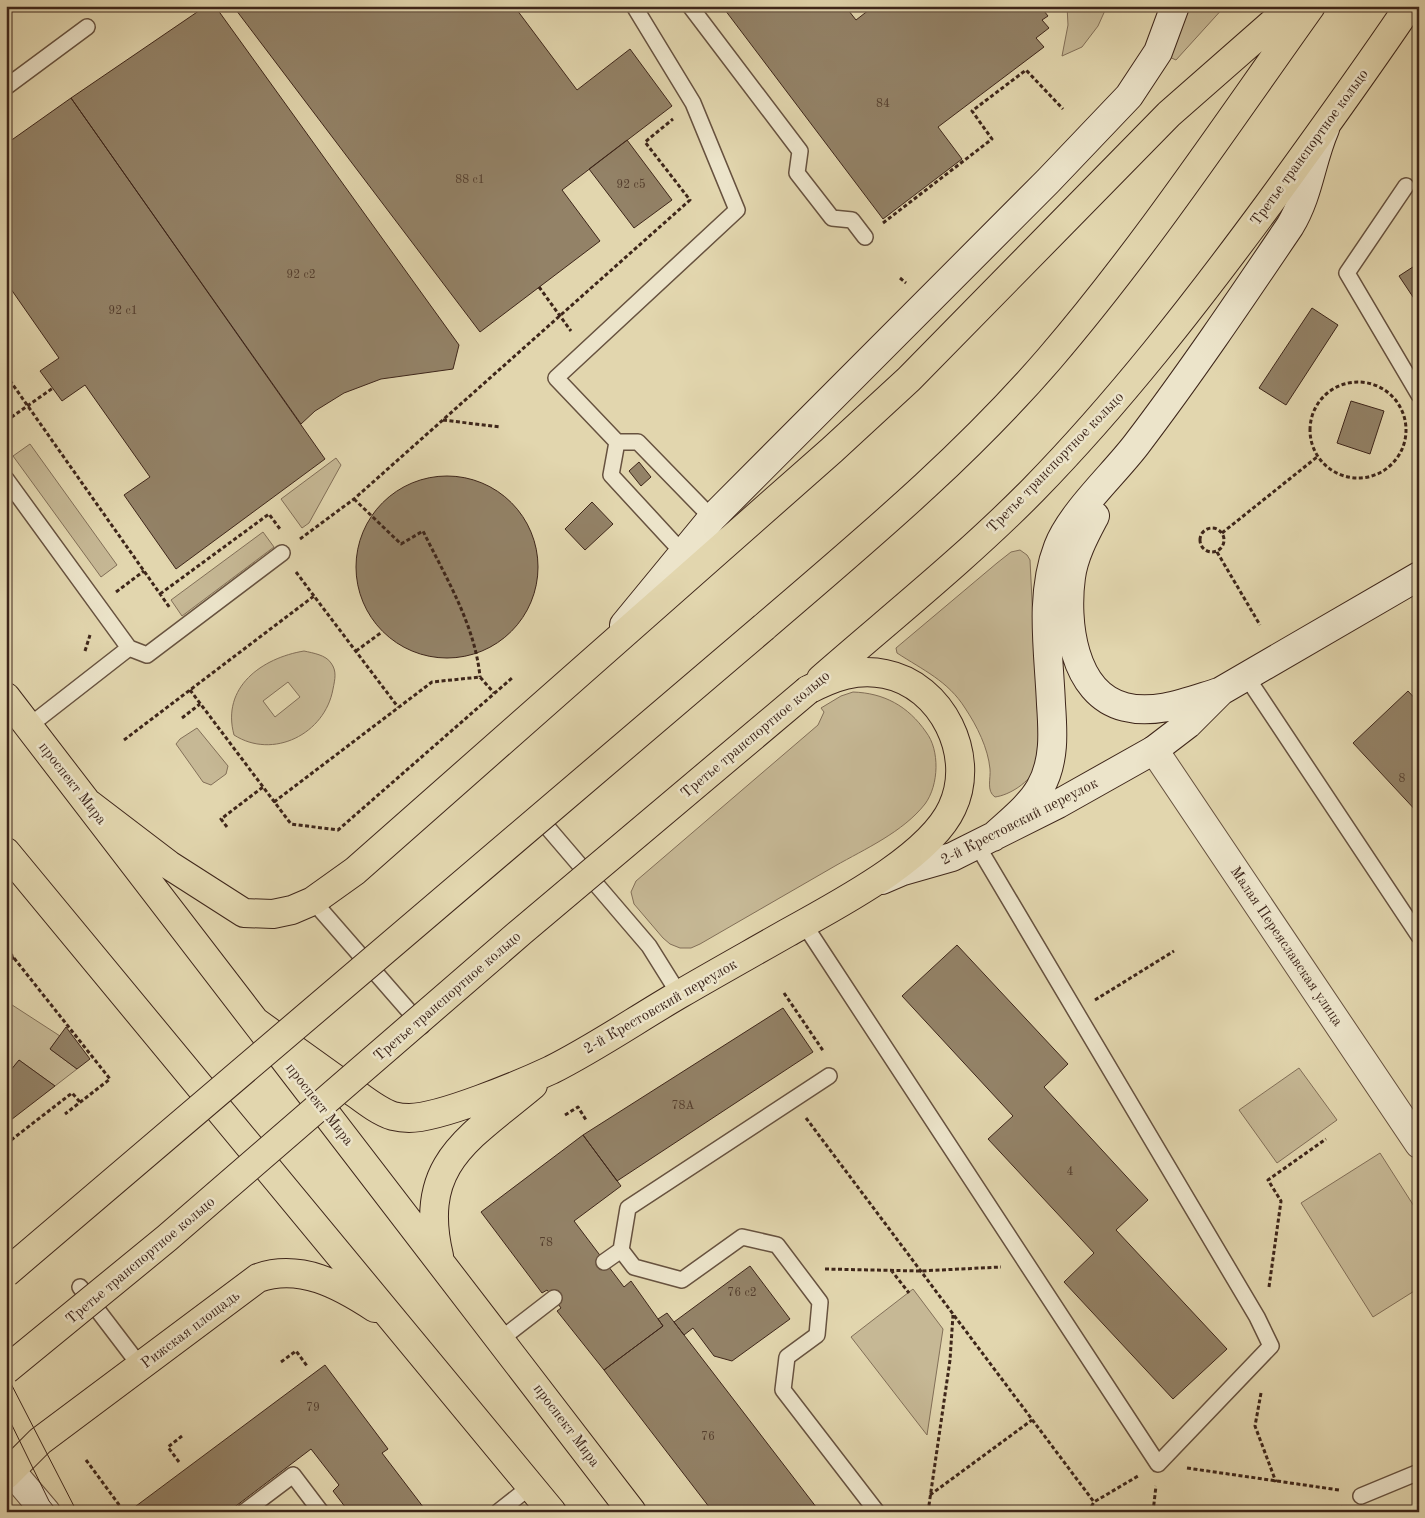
<svg xmlns="http://www.w3.org/2000/svg" width="1425" height="1518" viewBox="0 0 1425 1518" font-family="'Old Standard TT',serif">
	<style>
		.green { fill: #c6b895; stroke: #826f58; fill-rule: evenodd }
		.building { fill: #938267; stroke: #3e261a }
		.lines { fill: none; stroke-linecap: round; stroke-linejoin: round }
		.service-casing { stroke: #67523f; stroke-width: 18 }
		.minor-casing { stroke: #67523f; stroke-width: 30 }
		.tertiary-casing { stroke: #67523f; stroke-width: 30 }
		.secondary-casing { stroke: #3e261a; stroke-width: 30 }
		.primary-casing { stroke: #3e261a; stroke-width: 30 }
		.path { stroke: #3e261a; stroke-width: 3; stroke-dasharray: 4 2.5; stroke-linecap: butt }
		.service { stroke: #ece4ca; stroke-width: 15 }
		.minor { stroke: #ece4ca; stroke-width: 28 }
		.tertiary { stroke: #ece4ca; stroke-width: 28 }
		.secondary { stroke: #ece4ca; stroke-width: 28 }
		.primary { stroke: #e2d6ae; stroke-width: 28 }
		.tram { stroke: #3e261a; stroke-width: 1 }
		.primary-bridge-casing { stroke: #3e261a; stroke-width: 30; stroke-linecap: butt }
		.primary-bridge { stroke: #e2d6ae; stroke-width: 28 }
		.labels { text-anchor: middle; stroke-width: 5; stroke-linejoin: round; paint-order: stroke }
		.number-label { font-size: 12px; fill: #533d2d }
		.street-label { font-size: 15px; fill: #3e261a; stroke: #ece4ca }
	</style>
	<rect width="100%" height="100%" fill="#e2d6ae"/>
	<filter id="stains"><feTurbulence type="fractalNoise" baseFrequency=".004" numOctaves="4"/><feColorMatrix values="0 0 0 0 .2 0 0 0 0 .09 0 0 0 0 .02 0 0 0 .5 -.17"/></filter>
	<radialGradient id="worn" r=".72"><stop offset=".6" stop-color="#630" stop-opacity="0"/><stop offset="1" stop-color="#630" stop-opacity=".3"/></radialGradient>
	<path class="green" d="M1067,6h40l-9,20 -16,21 -20,9 6,-31z
		M1187,6h38l-49,54 -9,-4z
		M30,444l87,121 -16,12 -88,-121z
		M336,458l5,7 -32,58 -7,5 -21,-29z
		M263,532l11,15 -92,69 -11,-16z
		M1020,550l7,5 3,5 9,183c-1,7 -1,17 -3,24 -6,15 -26,28 -41,30 -9,-6 -4,-19 -5,-28 -2,-21 -13,-43 -25,-61 -17,-27 -42,-38 -68,-55l-1,-5 101,-85 14,-11z
		M304,651c9,2 22,4 27,12 6,8 4,16 2,26 -8,45 -60,71 -99,46 -13,-48 28,-77 70,-84zM288,682l12,15 -25,20 -12,-16z
		M853,692c31,1 55,14 73,40 14,18 13,53 -1,72 -22,28 -60,45 -90,62 -45,26 -90,52 -135,78l-9,4h-11l-10,-4 -7,-6 -29,-34 -3,-12 5,-11 182,-156 6,-13 -3,-4 20,-12z
		M197,728l31,38 -2,8 -15,11 -8,-3 -27,-38 4,-5z
		M6,1001l54,35 -10,13 27,20 -22,17 -36,-26 -13,16z
		M1299,1068l38,52 -60,43 -38,-53z
		M1380,1153l39,61v74l-46,29 -72,-114z
		M913,1289l30,40 -16,106 -76,-98z"/>
	<path class="building" d="M206,6h9l244,339 -6,24 -72,10 -37,14 -29,18 -14,13 -230,-326z
		M233,6h281l63,84 53,-41 42,57 -110,84 38,51 -120,91z
		M722,6h123l11,14 18,-14h166l8,10 -6,4 7,8 -13,10 8,9 -106,80 24,32 -79,60z
		M71,98l254,361 -149,110 -52,-74 26,-18 -65,-92 -23,16 -22,-30 19,-13 -53,-76v-138z
		M627,140l45,60 -38,28 -45,-59z
		M1419,263v43l-20,-30z
		M1312,308l26,17 -52,80 -27,-17z
		M1351,401l33,10 -14,43 -33,-11z
		M639,462l12,15 -10,9 -12,-15z
		M356 567a91 91 0 1 1 182 0a91 91 0 1 1-182 0Z
		M592,502l21,22 -28,26 -20,-21z
		M1408,691l11,12v111l-66,-71z
		M957,945l111,119 -24,23 104,113 -32,30 111,119 -54,50 -109,-117 30,-29 -106,-114 25,-23 -111,-120z
		M783,1008l30,44 -196,129 -34,-46z
		M66,1027l24,32 -13,10 -27,-20z
		M19,1060l36,26 -48,37 -1,-47z
		M583,1135l38,51 -47,35 50,66 7,-6 32,45 -59,44 -47,-59 4,-3 -7,-10 -7,-8 -5,3 -61,-81z
		M750,1266l40,53 -58,42 -18,-5 -21,-28 -9,7 -10,-13z
		M667,1313l17,22 136,177h-107l-100,-130 -9,-12 59,-44 -5,-7z
		M325,1365l63,84 -6,4 45,59h-78l-16,-21 6,-6 -28,-36 -83,63h-100z"/>
	<g class="lines">
		<g class="service-casing">
			<path id="service" d="M634,6l59,97 44,107 -181,168 61,64h21l74,76
				M690,6l110,145 -3,22 35,45 20,2 13,17
				M6,87l81,-60
				M1406,186l-59,87 72,122
				M617,442l-6,33 71,77
				M6,479l123,169 18,7 135,-102
				M1246,676l173,260
				M29,726l100,-78
				M536,814l113,132 30,48
				M313,901l109,125
				M804,924l354,540 113,-118 -14,-29 -280,-472
				M621,1250l13,17 48,13 60,-43 35,8 43,57 -3,33 -30,22 -4,33 94,122
				M604,1262l17,-12 7,-42 201,-132
				M80,1287l61,80
				M501,1339l53,-41
				M1361,1496l58,-24
				M244,1512l49,-37 28,37
				M498,1512l33,-26"/>
		</g>
		<g class="minor-casing">
			<path id="minor" d="M1154,750l265,394"/>
		</g>
		<g class="tertiary-casing">
			<path id="tertiary" d="M6,1465l40,47"/>
		</g>
		<g class="secondary-casing">
			<path id="secondary" d="M1095,516c-10,19 -21,39 -24,61 -6,43 1,117 54,130 31,8 64,-6 94,-15
				M624,625l88,-107 336,-337 81,-85 29,-44 17,-46
				M993,837c16,-15 36,-30 47,-49 15,-26 13,-56 11,-84 -2,-51 -12,-108 7,-157 13,-34 55,-72 78,-102 54,-71 104,-145 154,-219 19,-31 21,-65 35,-97
				M882,880l21,-9 49,-14 106,-53 96,-54 34,-26 33,-33 198,-115"/>
		</g>
		<g class="primary-casing">
			<path id="primary" d="M764,627c100,-86 200,-169 286,-269 95,-111 176,-233 261,-352
				M821,679c71,-62 146,-122 212,-189 86,-88 162,-186 235,-285 48,-66 95,-131 141,-199
				M6,697l626,815
				M89,804l80,61 75,48 29,1 19,-4 21,-9 42,-30 477,-421 77,-71 260,-265 123,-108
				M6,852l546,660
				M256,1022c31,22 61,44 92,66 13,9 29,23 45,28 4,1 11,2 16,2 31,0 112,-34 142,-48 44,-22 86,-51 129,-76 36,-21 72,-41 107,-61 48,-27 142,-75 165,-125 25,-52 -10,-123 -67,-134 -28,-6 -52,3 -77,16
				M439,1256c-22,-93 31,-118 94,-171
				M6,1475l34,-34 218,-163c42,-15 82,7 117,30"/>
		</g>
		<path class="path" d="M883,223l109,-84 -20,-28 54,-41 37,39
			M900,278l6,5
			M539,287l32,44
			M6,375l164,233
			M1310 430a48 48 0 1 1 96 0a48 48 0 1 1-96 0Z
			M443,420l57,7
			M6,421l47,-33
			M354,499l47,45 22,-13c23,47 52,94 57,146
			M1200 540a12 12 0 1 1 24 0a12 12 0 1 1-24 0Z
			M1222,533l95,-76
			M300,539l54,-40 336,-299 -45,-58 28,-23
			M1217,552l43,73
			M296,572l18,24
			M116,592l28,-21
			M160,594l109,-80 11,15
			M85,651l5,-16
			M356,651l26,-19
			M190,690l101,134 47,6 174,-152
			M182,718l18,-14
			M124,740l190,-144 84,111
			M274,802l158,-120 48,-5 14,16
			M227,827l-6,-8 42,-32
			M6,948l104,131 -45,35
			M6,963l8,-6
			M784,993l40,59
			M1095,1000l79,-49
			M565,1115l13,-8 8,13
			M806,1118l288,384
			M6,1144l66,-51 8,9
			M825,1269l95,2 81,-4
			M891,1270l18,23
			M1269,1287l12,-86 -13,-21 58,-41
			M281,1362l15,-11 11,15
			M1261,1393l-6,33 21,56
			M86,1460l34,46
			M179,1462l-11,-15 14,-11
			M1187,1468l152,22
			M930,1495l102,-75
			M928,1512l22,-152 3,-45
			M1088,1512l6,-10 44,-26
			M1153,1512l3,-26
			M1333,1512l9,-5"/>
		<use href="#service" class="service"/>
		<use href="#minor" class="minor"/>
		<use href="#tertiary" class="tertiary"/>
		<use href="#secondary" class="secondary"/>
		<use href="#primary" class="primary"/>
		<path class="tram" d="M6,1374l71,138
			M6,1413l43,88 9,11"/>
		<g class="primary-bridge-casing">
			<path id="primary-bridge" d="M6,1273l758,-646
				M6,1370l161,-132 355,-307 286,-241"/>
		</g>
		<use href="#primary-bridge" class="primary-bridge"/>
	</g>
	<g class="labels">
		<g class="number-label">
			<text x="883" y="107">84</text>
			<text x="470" y="183">88 с1</text>
			<text x="631" y="188">92 с5</text>
			<text x="301" y="278">92 с2</text>
			<text x="123" y="314">92 с1</text>
			<text x="1402" y="782">8</text>
			<text x="683" y="1109">78А</text>
			<text x="1070" y="1175">4</text>
			<text x="546" y="1246">78</text>
			<text x="742" y="1296">76 с2</text>
			<text x="313" y="1411">79</text>
			<text x="708" y="1440">76</text>
		</g>
		<g class="street-label">
			<text transform="translate(1309 147) rotate(-54)" y="5">Третье транспортное кольцо</text>
			<text transform="translate(1055 462) rotate(-46)" y="5">Третье транспортное кольцо</text>
			<text transform="translate(755 734) rotate(-40)" y="5">Третье транспортное кольцо</text>
			<text transform="translate(73 783) rotate(52)" y="5">проспект Мира</text>
			<text transform="translate(1019 821) rotate(-27)" y="5">2-й Крестовский переулок</text>
			<text transform="translate(1287 946) rotate(56)" y="5">Малая Переяславская улица</text>
			<text transform="translate(447 996) rotate(-41)" y="5">Третье транспортное кольцо</text>
			<text transform="translate(660 1006) rotate(-30)" y="5">2-й Крестовский переулок</text>
			<text transform="translate(320 1104) rotate(52)" y="5">проспект Мира</text>
			<text transform="translate(140 1260) rotate(-40)" y="5">Третье транспортное кольцо</text>
			<text transform="translate(190 1329) rotate(-37)" y="5">Рижская площадь</text>
			<text transform="translate(567 1425) rotate(53)" y="5">проспект Мира</text>
		</g>
	</g>
	<rect width="1425" height="1518" fill="none" stroke="#e2d6ae" stroke-width="25"/>
	<rect x="8" y="8" width="1410" height="1503" fill="none" stroke="#3e261a" stroke-width="2.5"/>
	<rect x="12" y="12" width="1400" height="1493" fill="none" stroke="#3e261a"/>
	<rect width="100%" height="100%" filter="url(#stains)"/>
	<rect width="100%" height="100%" fill="url(#worn)"/>
</svg>
